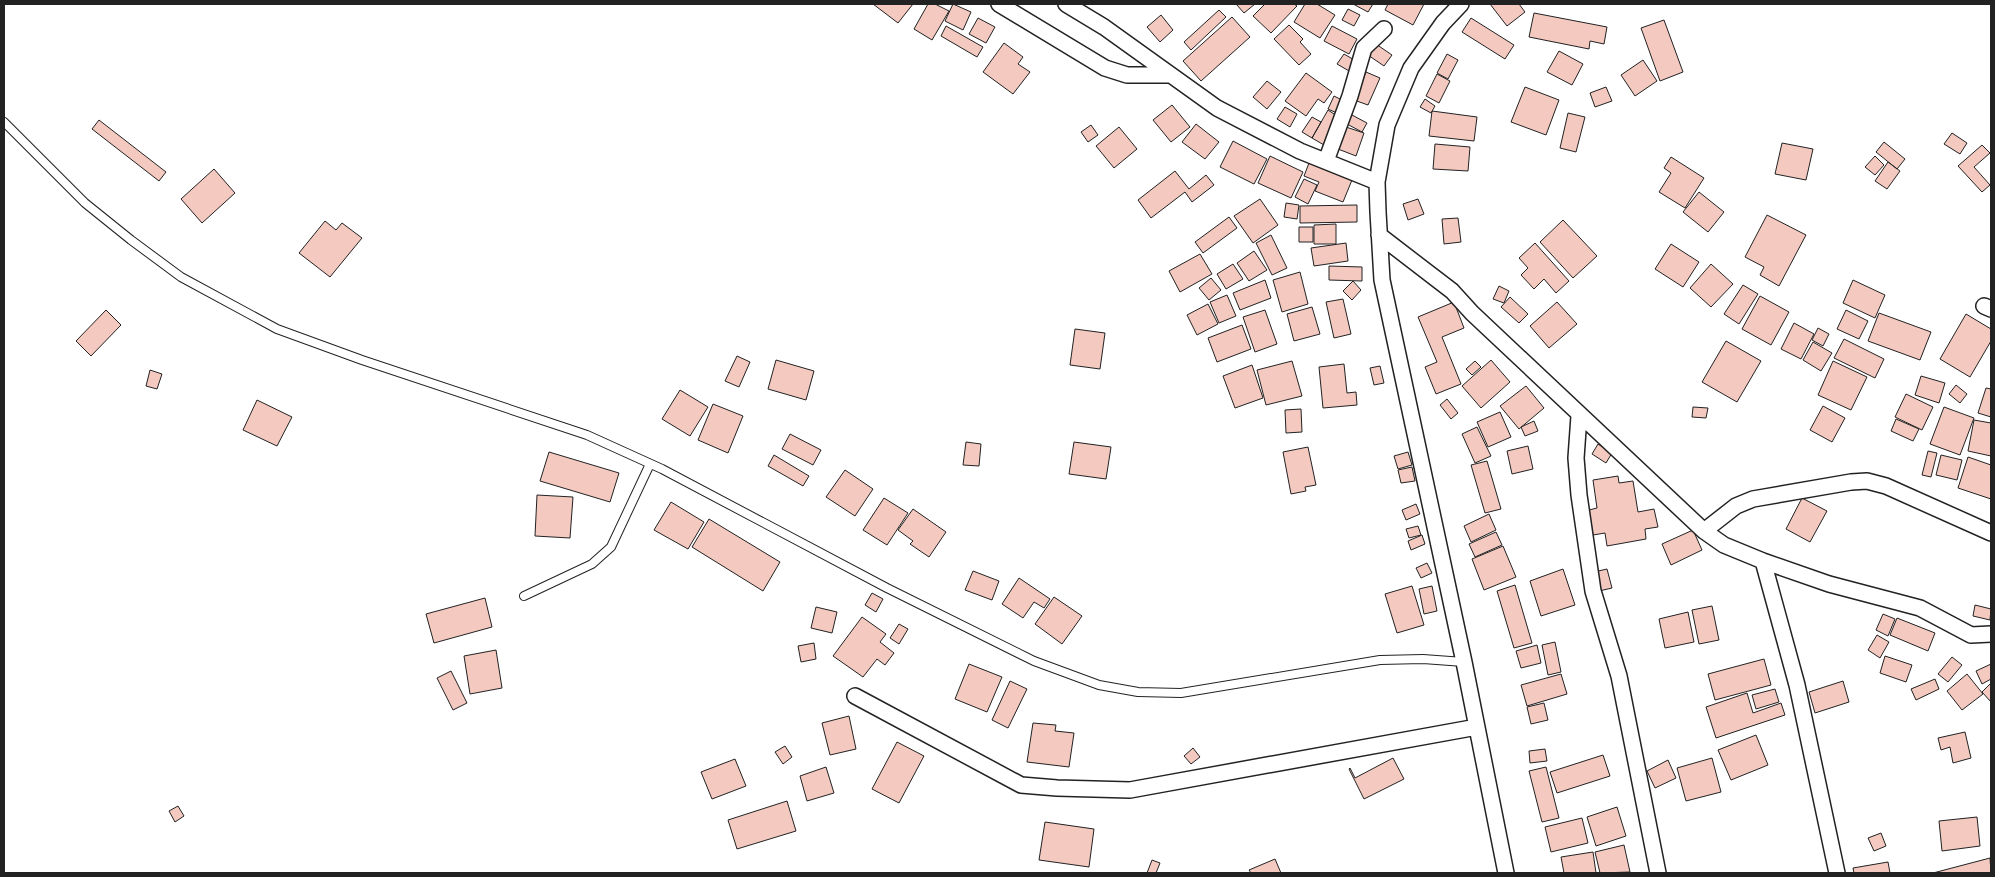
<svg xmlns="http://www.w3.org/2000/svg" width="1995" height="877" viewBox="0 0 1995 877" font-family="Commissioner,sans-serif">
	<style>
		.building { fill: #f3c9c0; stroke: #222 }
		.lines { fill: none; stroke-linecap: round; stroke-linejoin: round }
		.service-casing { stroke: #222; stroke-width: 10 }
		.minor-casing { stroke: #222; stroke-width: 18 }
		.service { stroke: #fff; stroke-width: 8 }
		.minor { stroke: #fff; stroke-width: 15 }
	</style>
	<rect width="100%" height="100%" fill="#fff"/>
	<path class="building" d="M873,4h40l-15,19z
		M928,4h7l14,7 -17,29 -18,-11z
		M953,4l18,8 -8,18 -18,-9z
		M1236,4h19l-11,9z
		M1265,4h29l3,2 -26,27 -18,-17z
		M1305,4h12l18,11 -15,23 -26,-16z
		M1353,4h20l-5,8z
		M1388,4h36l-11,21 -28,-15z
		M1490,4h29l6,8 -18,14z
		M1348,9l12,6 -6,11 -12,-6z
		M1219,10l7,7 -35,33 -7,-8z
		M1534,13l73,14 -3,17 -14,-3 -1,8 -60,-12z
		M1161,15l12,15 -13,12 -13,-15z
		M1232,17l18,20 -49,44 -18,-20z
		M978,18l17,9 -9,16 -17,-9z
		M1471,18l43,27 -9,14 -43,-27z
		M1664,20l19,52 -23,9 -19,-53z
		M1289,25l14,14 -3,3 11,12 -12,11 -25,-26z
		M946,26l37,21 -6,10 -36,-21z
		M1332,26l25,13 -8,15 -25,-13z
		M1373,42l19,13 -8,11 -19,-13z
		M1004,43l19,14 -5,7 12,8 -17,22 -30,-22z
		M1559,51l24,13 -11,21 -25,-13z
		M1344,54l12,7 -7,10 -12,-7z
		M1447,54l11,6 -10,19 -11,-6z
		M1643,60l14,21 -22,15 -14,-21z
		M1366,72l14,6 -12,27 -14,-5z
		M1306,73l26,19 -8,11 -6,-4 -12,17 -21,-15z
		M1437,74l13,7 -11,22 -13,-7z
		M1267,81l14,11 -14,17 -14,-12z
		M1525,87l34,13 -13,35 -35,-13z
		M1606,87l6,14 -17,6 -5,-14z
		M1334,96l12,6 -7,12 -11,-5z
		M1425,99l10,7 -4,7 -11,-6z
		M1172,105l18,22 -19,15 -18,-22z
		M1285,107l12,7 -7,13 -13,-8z
		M1328,110l12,8 -16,27 -12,-7z
		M1432,111l45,6 -3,24 -45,-5z
		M1568,113l17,4 -9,35 -16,-4z
		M1352,115l15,8 -5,9 -15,-8z
		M1312,117l9,5 -9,16 -10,-6z
		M99,120l67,52 -7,9 -67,-52z
		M1196,124l23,18 -14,17 -23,-17z
		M1091,125l7,10 -10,7 -7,-10z
		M1119,127l18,22 -23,19 -18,-22z
		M1346,127l18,6 -8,23 -18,-7z
		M1952,133l15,10 -7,11 -16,-10z
		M1233,141l34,18 -13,25 -34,-17z
		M1884,142l21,17 -8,10 -21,-17z
		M1782,143l31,6 -7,31 -31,-6z
		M1435,144l35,3 -2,24 -35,-2z
		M1982,145l8,8 -16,14 16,18 -8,7 -24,-26z
		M1270,156l33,16 -12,26 -33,-15z
		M1875,156l9,9 -9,10 -10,-8z
		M1671,157l33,21 -19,30 -26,-16 12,-19 -7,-5z
		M1888,162l12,9 -13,18 -12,-8z
		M1309,163l43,17 -9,22 -28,-11 4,-9 -15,-6z
		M214,169l21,24 -33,30 -21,-24z
		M1175,171l14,18 17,-14 8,10 -22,17 -7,-10 -34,26 -13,-18z
		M1304,179l13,6 -9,19 -13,-7z
		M1699,192l25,20 -16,20 -25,-20z
		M1260,199l18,26 -25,18 -19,-27z
		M1418,199l6,15 -16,6 -5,-16z
		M1286,203l13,2 -2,14 -13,-2z
		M1357,205v17l-57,1v-17z
		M1767,215l39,20 -27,51 -19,-11 4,-8 -19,-10z
		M1229,217l8,11 -34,25 -8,-11z
		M1458,218l3,24 -17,2 -2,-25z
		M1563,220l34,36 -24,22 -33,-36z
		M325,221l11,9 6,-7 20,15 -32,39 -31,-24z
		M1336,224v20h-22v-19z
		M1299,227h14v15h-14z
		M1271,235l16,33 -15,7 -16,-32z
		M1346,243l2,18 -34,5 -3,-18z
		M1535,243l34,38 -13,12 -12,-14 -10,10 -13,-14 7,-7 -9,-10z
		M1671,244l28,18 -16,25 -28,-18z
		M1254,251l13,19 -18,11 -12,-18z
		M1200,254l12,20 -32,18 -11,-21z
		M1233,264l10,15 -17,10 -9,-15z
		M1711,264l22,20 -22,23 -21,-19z
		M1329,266l33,1v14l-33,-1z
		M1300,272l8,32 -26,8 -9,-32z
		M1211,278l10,12 -12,10 -10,-12z
		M1265,280l6,18 -31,12 -7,-17z
		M1853,280l32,15 -10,23 -32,-15z
		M1353,281l8,9 -9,10 -9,-9z
		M1743,285l15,9 -19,30 -15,-10z
		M1499,286l10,5 -5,12 -11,-4z
		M1227,295l9,21 -17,7 -9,-21z
		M1760,296l29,16 -18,33 -29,-16z
		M1510,297l18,17 -9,9 -18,-16z
		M1343,299l8,35 -17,4 -8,-36z
		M1454,302l10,26 -22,9 19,47 -25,10 -11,-27 12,-5 -19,-45z
		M1557,302l20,22 -28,24 -19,-22z
		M1208,304l10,20 -21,11 -10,-20z
		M1312,307l8,27 -26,7 -7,-27z
		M106,310l15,15 -30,31 -15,-15z
		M1265,310l12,34 -22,8 -12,-35z
		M1846,310l22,11 -9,18 -22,-10z
		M1879,313l52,19 -11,28 -52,-19z
		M1966,314l25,15v12l-21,36 -30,-18z
		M1794,323l20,11 -13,25 -20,-10z
		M1242,325l9,24 -34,13 -9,-24z
		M1818,328l11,6 -6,12 -11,-6z
		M1075,329l30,4 -5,36 -30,-4z
		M1844,339l40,20 -9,19 -41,-20z
		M1726,341l35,20 -24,41 -35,-20z
		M1813,342l19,11 -11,18 -18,-11z
		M737,356l13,6 -11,25 -14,-6z
		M776,360l38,11 -8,29 -38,-11z
		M1491,360l19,22 -29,26 -19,-22z
		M1292,361l10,35 -36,9 -9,-35z
		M1475,361l6,6 -9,8 -6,-6z
		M1833,361l34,16 -16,33 -33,-15z
		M1344,364l3,29 9,-1 1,13 -34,3 -4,-41z
		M1252,365l11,33 -28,10 -12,-32z
		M1380,366l4,17 -10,2 -4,-17z
		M150,370l12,4 -5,15 -11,-3z
		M1921,376l24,7 -6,20 -24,-8z
		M1956,385l11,9 -7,9 -11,-9z
		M1526,386l18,22 -25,21 -19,-23z
		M1986,388l5,1v28l-13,-4z
		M680,390l28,17 -18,29 -28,-17z
		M1906,394l27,13 -11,23 -27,-13z
		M1447,399l11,14 -7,6 -11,-14z
		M257,400l35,17 -15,29 -34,-16z
		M713,404l30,12 -15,37 -30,-13z
		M1823,406l22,12 -13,24 -22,-12z
		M1693,407l15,1 -2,10 -14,-1z
		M1944,407l30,11 -14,37 -30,-11z
		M1301,409l1,23 -16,1 -1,-23z
		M1500,412l11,25 -23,10 -11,-25z
		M1896,419l23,10 -6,12 -22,-10z
		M1974,420l17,3v33l-23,-5z
		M1534,421l4,10 -13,5 -4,-9z
		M1477,427l14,29 -16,7 -13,-29z
		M790,434l31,16 -8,15 -31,-16z
		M966,442l15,2 -2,22 -16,-1z
		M1074,442l37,5 -5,32 -37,-5z
		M1598,444l14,9 -6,10 -14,-9z
		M1528,446l5,23 -21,5 -5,-23z
		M1308,447l8,38 -11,2 1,4 -15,3 -8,-42z
		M1928,451l9,2 -6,24 -9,-2z
		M549,452l70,21 -9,29 -70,-21z
		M1408,452l4,13 -14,4 -4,-13z
		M774,455l35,21 -6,10 -35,-20z
		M1941,455l21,5 -5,20 -21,-5z
		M1968,457l23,8v34l-33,-11z
		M1487,461l14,48 -16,4 -14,-48z
		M1412,467l3,14 -14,2 -3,-13z
		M845,470l28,19 -18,27 -29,-19z
		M1618,476l1,7 14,-2 5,31 16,-3 4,18 -13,2 1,10 -39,7 -2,-13 -12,2 -4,-25 8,-2 -4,-28z
		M537,495l36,2 -3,41 -35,-2z
		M884,498l24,15 -21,32 -24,-15z
		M1802,498l25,13 -17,31 -24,-13z
		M671,502l33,20 -16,27 -34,-19z
		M1416,504l4,10 -14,6 -4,-10z
		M913,509l33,23 -17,25 -19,-13 3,-3 -15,-11z
		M1489,514l7,16 -25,12 -7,-16z
		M709,519l71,43 -17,29 -71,-44z
		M1418,526l3,9 -12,3 -3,-9z
		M1693,530l9,20 -31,15 -9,-21z
		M1496,532l6,13 -27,12 -6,-13z
		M1422,535l3,9 -14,6 -3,-9z
		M1503,546l13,31 -32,13 -12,-31z
		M1427,563l5,10 -11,5 -5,-10z
		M1563,569l12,36 -34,11 -11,-35z
		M1607,569l5,19 -13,3 -5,-19z
		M973,571l26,10 -7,19 -27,-10z
		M1019,578l31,21 -6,9 -10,-6 -11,16 -21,-14z
		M1515,585l17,58 -18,5 -17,-57z
		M1412,586l12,39 -27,8 -12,-39z
		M1432,586l5,25 -13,3 -5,-25z
		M872,593l11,6 -7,13 -11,-7z
		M1054,597l28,19 -20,28 -27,-20z
		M485,598l7,29 -58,16 -8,-29z
		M1975,605l16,4 -1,11 -17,-4z
		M1712,606l7,34 -20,4 -7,-34z
		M816,607l21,5 -5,21 -21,-5z
		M1688,612l6,30 -29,6 -6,-29z
		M1883,614l12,5 -7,17 -12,-6z
		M862,617l24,17 -6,8 14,11 -9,12 -8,-6 -14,18 -30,-21z
		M1897,618l38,15 -7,18 -38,-16z
		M899,624l9,5 -9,15 -9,-6z
		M1877,635l12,7 -9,16 -12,-8z
		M1555,642l6,30 -13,3 -6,-30z
		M814,643l2,16 -15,3 -3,-16z
		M1537,645l4,18 -20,5 -5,-17z
		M496,650l6,38 -32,6 -6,-38z
		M1885,656l27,9 -6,17 -26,-9z
		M1952,657l10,8 -14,17 -10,-8z
		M1764,659l7,26 -56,15 -7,-26z
		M969,664l33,13 -15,35 -32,-13z
		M1991,664v15l-9,5 -6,-13z
		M451,671l16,32 -14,7 -16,-32z
		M1561,674l6,20 -40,12 -6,-21z
		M1967,674l16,20 -21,16 -15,-19z
		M1935,679l4,10 -23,11 -5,-11z
		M1010,681l17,8 -19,39 -16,-8z
		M1843,681l6,21 -34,11 -6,-21z
		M1991,683v19l-9,-10z
		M1775,689l4,13 -23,7 -4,-14z
		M1747,693l6,20 28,-10 4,12 -69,23 -10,-31z
		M1544,703l4,17 -17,4 -4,-17z
		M849,716l7,33 -26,6 -8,-32z
		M1033,723l23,2 -1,6 19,2 -5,34 -42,-5z
		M1965,732l6,26 -18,5 -3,-16 -9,3 -3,-12z
		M1756,735l12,30 -37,15 -13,-30z
		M897,742l27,14 -25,47 -27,-14z
		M785,746l7,11 -9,7 -8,-12z
		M1193,748l7,9 -9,7 -7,-8z
		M1545,749l2,12 -17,2 -1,-12z
		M1603,755l7,21 -53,17 -7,-21z
		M1393,758l11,21 -40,20 -15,-30 1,-1 5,10z
		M1712,758l9,34 -35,9 -9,-33z
		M735,759l11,27 -34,13 -11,-27z
		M1668,760l8,18 -21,10 -8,-17z
		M826,767l8,26 -27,8 -7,-25z
		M1546,767l13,51 -17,4 -13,-51z
		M787,801l9,30 -59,18 -9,-29z
		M178,806l6,10 -9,6 -6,-11z
		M1617,807l9,29 -30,10 -9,-29z
		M1977,817l3,29 -38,5 -3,-30z
		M1582,818l6,25 -37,9 -6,-25z
		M1045,822l49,7 -5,38 -50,-7z
		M1881,833l5,13 -12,5 -6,-13z
		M1624,845l6,27 -30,1 -5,-21z
		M1593,852l3,21h-32l-3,-16z
		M1990,858l1,15h-58z
		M1275,859l6,14h-30l-2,-3z
		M1152,860l8,3 -4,10h-9z
		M1888,862l2,11h-36l-1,-5z"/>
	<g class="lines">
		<g class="service-casing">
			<path id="service" d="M4,122l81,81 46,37 50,37 96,52 85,31 225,75 75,34 225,119 147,73 65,24 39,7 43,1 199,-33 43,-1 41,3
				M524,596l68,-32 19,-17 39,-83"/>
		</g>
		<g class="minor-casing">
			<path id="minor" d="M999,4l106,64 22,7h43
				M1066,4l38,23 113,81 83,43 77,31
				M1461,4l-18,19 -32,45 -24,57 -10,57 1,30 4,68 82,382 42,211
				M1326,161l24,-65 14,-48 20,-19
				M1379,235l73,56 20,22 232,218 20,14 39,16 66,23 91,24 51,27 20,-1
				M1984,306l7,3
				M1579,416l-3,42 3,37 14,96 26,85 39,197
				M1704,531l32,-25 17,-7 98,-17 16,-1 19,5 105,47
				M1763,561l34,124 40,188
				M855,696l166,89 36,3 73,2 347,-63"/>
		</g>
		<use href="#service" class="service"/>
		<use href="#minor" class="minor"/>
	</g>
	<rect width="1995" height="877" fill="none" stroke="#222222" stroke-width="10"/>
</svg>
